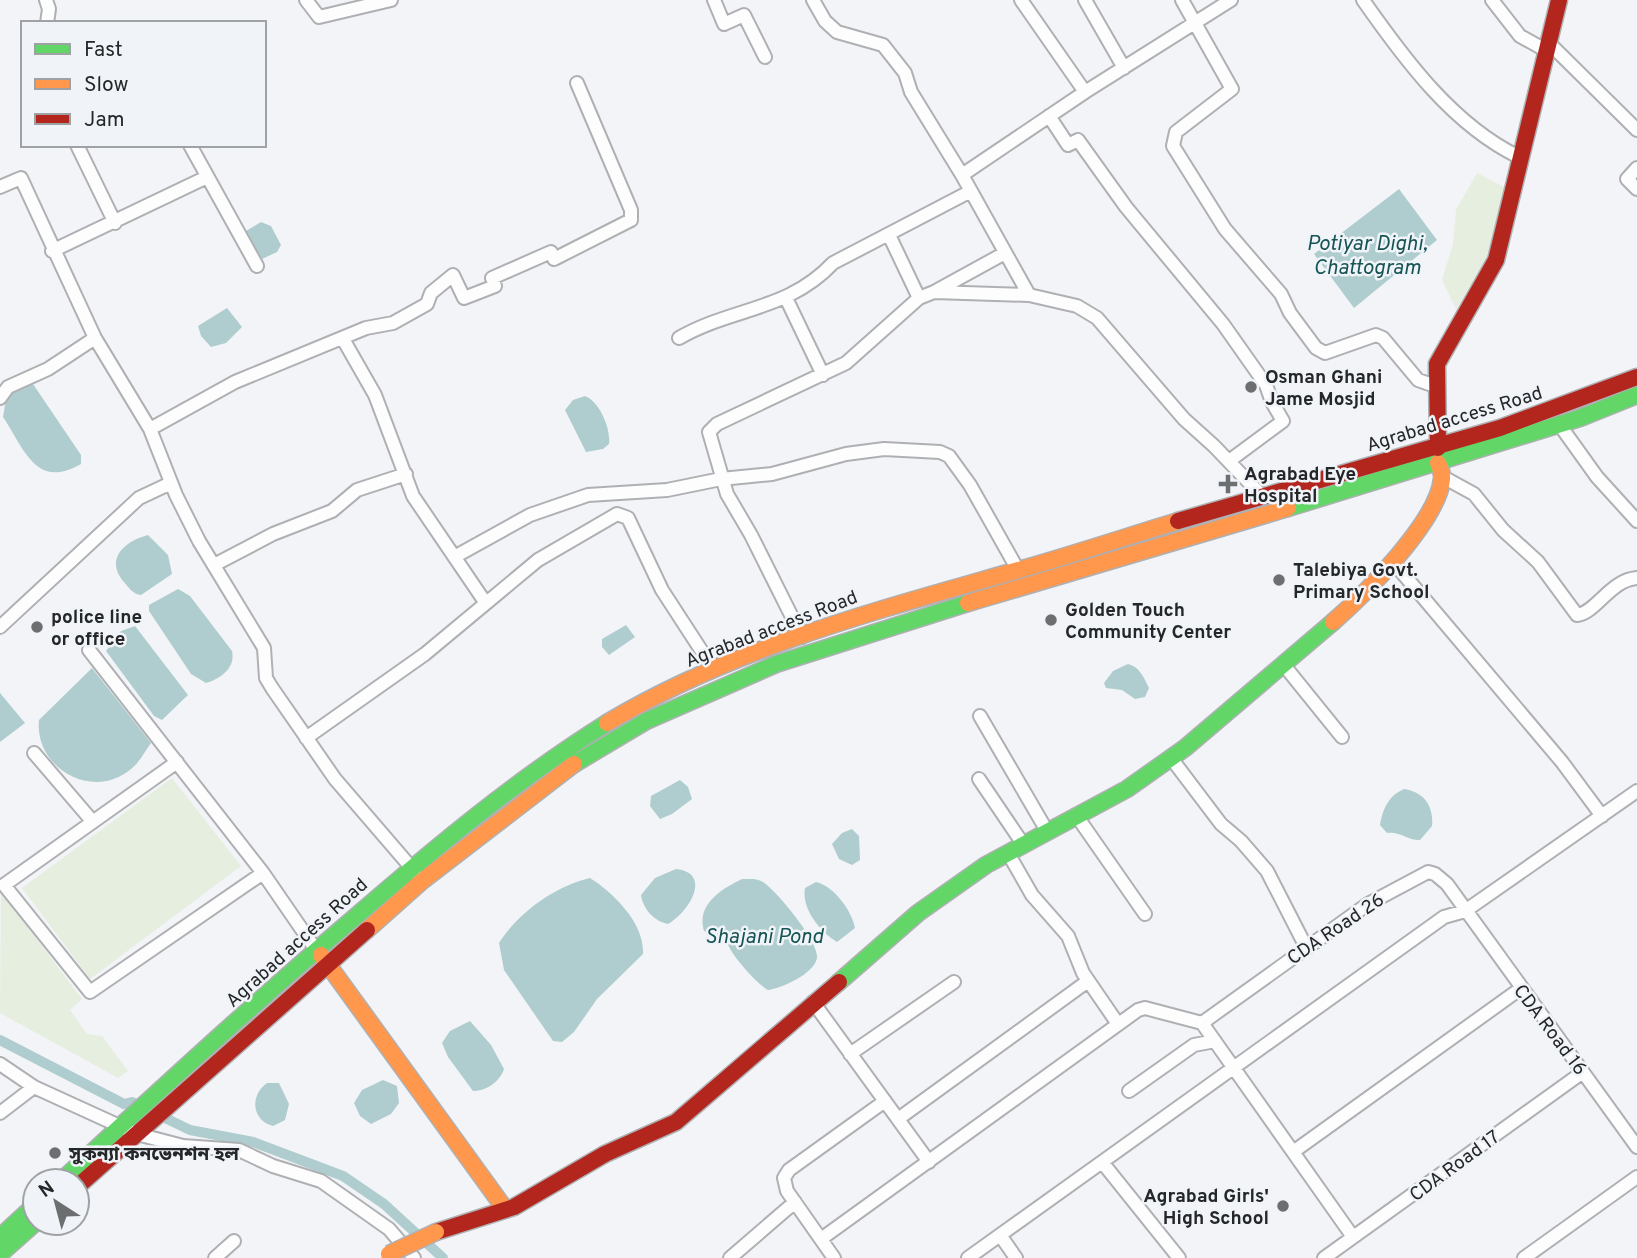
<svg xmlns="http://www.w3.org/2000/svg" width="1637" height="1258" viewBox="0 0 1637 1258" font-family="Overpass,'Noto Sans Bengali',sans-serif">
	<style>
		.green { fill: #e6eedf }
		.water { fill: #afcdce }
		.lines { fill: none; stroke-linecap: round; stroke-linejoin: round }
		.canal { stroke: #afcdce; stroke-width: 10 }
		.street-casing { stroke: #afb0b3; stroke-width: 16 }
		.fast-casing { stroke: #afb0b3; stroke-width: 19 }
		.slow-casing { stroke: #afb0b3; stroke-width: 19 }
		.jam-casing { stroke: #afb0b3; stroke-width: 19 }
		.street { stroke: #fdfdfe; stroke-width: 12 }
		.fast { stroke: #63d668; stroke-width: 16 }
		.slow { stroke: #ff974d; stroke-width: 16 }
		.jam { stroke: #b3261e; stroke-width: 16 }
		.slow-bridge-casing { stroke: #afb0b3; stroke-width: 19; stroke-linecap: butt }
		.slow-bridge { stroke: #ff974d; stroke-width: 16 }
		.poi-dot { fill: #6d6e70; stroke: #f0f4f9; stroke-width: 2.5 }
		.labels { text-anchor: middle; stroke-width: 5; stroke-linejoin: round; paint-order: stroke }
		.poi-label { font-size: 19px; font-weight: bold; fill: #252628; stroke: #f0f4f9; text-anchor: start }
		.street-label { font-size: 19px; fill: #252628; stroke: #f0f4f9 }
		.water-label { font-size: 21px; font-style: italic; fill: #165353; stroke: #f0f4f9 }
	</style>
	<rect width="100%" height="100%" fill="#f2f4f7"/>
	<path class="green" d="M1477,173l29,15 -21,73 -29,48 -14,-29 11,-36 3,-34z
		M172,778l69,88 -151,113 -68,-91z
		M1,892l81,107 -12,11 17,24 15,2 26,35 -10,7 -118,-65z"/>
	<path class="water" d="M1399,189l38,51 -83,68 -40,-54z
		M261,222l10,4 10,19 -4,7 -15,7 -16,-28z
		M227,308l15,19 -16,16 -15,4 -10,-11 -3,-10z
		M33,384l48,71v9c-45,26 -56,-14 -78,-47l4,-24z
		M585,396c15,6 26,33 24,48l-6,5 -17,3 -21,-42 8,-10z
		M148,535l20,20 4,19 -31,21c-8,-1 -12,-7 -17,-13 -20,-23 1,-41 24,-47z
		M178,589l12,7 42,55c4,17 -12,28 -26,32l-15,-9 -42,-63v-6z
		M626,625l9,12 -26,18 -7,-8v-8z
		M135,626l53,69 -26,25 -8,-4 -48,-65 15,-20z
		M1128,664c12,3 16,14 21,24l-4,9 -10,2 -13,-9 -16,-2 -2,-5 9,-12z
		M92,668l59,75c-6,8 -12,20 -20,26 -39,33 -97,-2 -92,-49z
		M0,693l25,30 -25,19z
		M680,780l8,7 4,12 -20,15 -12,5 -10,-13 1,-10z
		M1404,789c20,3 30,17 28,37l-12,14c-11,1 -20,-9 -33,-7l-7,-8c3,-16 8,-29 24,-36z
		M852,829l7,7 1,24 -8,5 -13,-6 -7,-15 10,-11z
		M676,869c37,4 13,43 -8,55 -14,-3 -25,-15 -27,-29l14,-17z
		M590,878c24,15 55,46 53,76l-46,45 -23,33 -12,10 -9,-1 -49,-71 -5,-27c19,-30 56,-57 91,-65z
		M742,879c7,0 15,-1 21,3 13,8 57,61 54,76 -3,16 -35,30 -49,32 -12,-7 -37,-35 -41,-48l-23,-11c-8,-26 17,-42 38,-52z
		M816,882c18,4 36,29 39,46l-18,14c-17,-10 -36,-34 -32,-54z
		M470,1021l21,24 13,24c-4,12 -17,22 -31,22l-25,-34 -6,-14 8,-12z
		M383,1080l14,6 2,17 -8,11 -20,10 -11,-8 -6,-13 8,-13z
		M267,1083h12l10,21 -4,16 -12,6c-22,-6 -23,-31 -6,-43z"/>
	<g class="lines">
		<path class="canal" d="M0,1040l124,64 8,-2 58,28 63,12 90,34 41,28 59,54"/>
		<g class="street-casing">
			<path id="street" d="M46,0l3,9 -2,14
				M306,0l13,17 72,-17
				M714,0l10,24 20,-9 21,42
				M813,0l12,21 12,11 46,13 22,28 6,19 51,83
				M1021,0l64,92
				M1085,0l39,68
				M1182,0l50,89 -56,43 -3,14 52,83 56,65 9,19 26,35 9,5 51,-18 7,3 35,42 17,6
				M1363,0c42,60 90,125 156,157
				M1492,0l28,36 27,15
				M1549,43l88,87
				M1049,116l19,29 10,-5 48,67 97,117 43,61 6,17 11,19 -54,40
				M77,145l38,78
				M190,145l67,121
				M1637,168l-10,11 10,10
				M0,187l21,-9 74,160 55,91 26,66 23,46 65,107 2,30 6,10 63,91 80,93
				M889,235l30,63
				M52,251l155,-74
				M934,292l71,-39
				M1029,295l-67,-120 123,-83 146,-92
				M786,298l37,77
				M679,338c54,-31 109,-27 154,-75l138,-72
				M343,339l32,56 38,101 72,106
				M0,398l8,-11 40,-18 47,-31
				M1559,424l38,53 40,44
				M150,429l85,-47 131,-54 27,-5 34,-19 4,-11 22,-18 11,23 31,-12 -3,-8 59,-26 3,7 77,-39v-10l-54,-127
				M1443,477l31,17 29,36 35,32 39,53c19,-2 33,-35 60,-37
				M456,556l74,-41 58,-20 79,-5 54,-11 51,-5 74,-20 38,-5 56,3 9,4 21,29 48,85
				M1394,563l168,199 40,54
				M214,565l59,-31 59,-23 25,-21 49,-16
				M0,627l139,-129 32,-15
				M802,637l-51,-102 -24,-41 -18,-62 8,-8 129,-61 73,-65 15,-6 95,3 48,11 20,12 87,101 30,27 48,50
				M89,650l174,223
				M1283,664l59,73
				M980,716l67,115
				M306,738l119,-84 113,-94 79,-46 11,4 34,72 52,80
				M34,753l59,69
				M1171,758l50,66 20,17 26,30 39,76
				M177,762l-173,123 86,107 173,-119 53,77
				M979,779l44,65
				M1076,815l69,99
				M1008,853l24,42 36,41 15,37 35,51
				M813,1002l116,160
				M1202,1023l166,-119 60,-32 7,2 12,10 190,263
				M850,1054l104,-72
				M0,1064l34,23
				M1129,1091l65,-46 21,-4
				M0,1113l34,-26 103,47 46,12 56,4 34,16 48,15 68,48 25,29
				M898,1119l190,-138
				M1293,1152l227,-163
				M1102,1162l77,96
				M1000,1235l16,23
				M821,1239l317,-229 7,-2 57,15 151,214
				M215,1258l19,-17
				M730,1258l65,-56
				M834,1258l-47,-67 -3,-13 5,-8 96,-69
				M968,1258l476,-341 21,-6 172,-120
				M1324,1258l259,-186
				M1524,1258l113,-81"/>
		</g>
		<g class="fast-casing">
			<path id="fast" d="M1288,508l292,-90 57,-23
				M574,764l72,-43 130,-57 192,-61
				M839,982l79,-69 68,-48 141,-76 58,-41 148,-126
				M61,1181c97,-89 193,-178 293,-263 81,-70 162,-138 253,-195
				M0,1237l35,-32
				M0,1254l35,-31"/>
		</g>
		<g class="slow-casing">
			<path id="slow" d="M968,603l320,-95
				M1333,622c32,-28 105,-101 109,-143 1,-5 -2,-11 -4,-16
				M607,723c125,-75 268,-112 408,-152 54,-15 108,-33 163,-50
				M367,930l55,-49 152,-117
				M321,955l184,254"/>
		</g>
		<g class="jam-casing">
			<path id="jam" d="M1438,448l-1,-84 59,-104 63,-260
				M1178,521l322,-93 137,-51
				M77,1187l290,-257
				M436,1232l78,-25 91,-53 71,-32 163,-140"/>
		</g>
		<use href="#street" class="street"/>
		<use href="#fast" class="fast"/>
		<use href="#slow" class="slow"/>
		<use href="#jam" class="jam"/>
		<g class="slow-bridge-casing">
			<path id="slow-bridge" d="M389,1254l47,-22"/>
		</g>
		<use href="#slow-bridge" class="slow-bridge"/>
	</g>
	<g class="poi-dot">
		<circle cx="1251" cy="387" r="7"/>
		<path d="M1224.5 473.5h7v7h7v7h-7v7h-7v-7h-7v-7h7z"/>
		<circle cx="1279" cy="580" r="7"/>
		<circle cx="1051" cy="620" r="7"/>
		<circle cx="37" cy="627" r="7"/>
		<circle cx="55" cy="1153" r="7"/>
		<circle cx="1283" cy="1206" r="7"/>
	</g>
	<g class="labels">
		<g class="poi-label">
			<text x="1265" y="383">Osman Ghani<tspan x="1265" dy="22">Jame Mosjid</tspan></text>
			<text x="1244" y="480">Agrabad Eye<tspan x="1244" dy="22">Hospital</tspan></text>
			<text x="1293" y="576">Talebiya Govt.<tspan x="1293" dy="22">Primary School</tspan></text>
			<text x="1065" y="616">Golden Touch<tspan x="1065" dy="22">Community Center</tspan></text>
			<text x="51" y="623">police line<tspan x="51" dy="22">or office</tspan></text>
			<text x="69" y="1160">সুকন্যা কনভেনশন হল</text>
			<text x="1269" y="1202" text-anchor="end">Agrabad Girls'<tspan x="1269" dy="22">High School</tspan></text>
		</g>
		<g class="street-label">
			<text transform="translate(1454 418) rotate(-17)" y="7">Agrabad access Road</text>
			<text transform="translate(771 628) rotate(-21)" y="7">Agrabad access Road</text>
			<text transform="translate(1335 928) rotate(-34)" y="7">CDA Road 26</text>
			<text transform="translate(296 942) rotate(-42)" y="7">Agrabad access Road</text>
			<text transform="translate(1551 1029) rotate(53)" y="7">CDA Road 16</text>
			<text transform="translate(1454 1165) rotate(-36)" y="7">CDA Road 17</text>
		</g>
		<g class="water-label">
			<text x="1367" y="250">Potiyar Dighi,<tspan x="1367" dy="24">Chattogram</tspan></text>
			<text x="764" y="943">Shajani Pond</text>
		</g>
	</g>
	<rect x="21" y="21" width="245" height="126" fill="#f0f4f9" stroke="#9fa2a5" stroke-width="2"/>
	<rect x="35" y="44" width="35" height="10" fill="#63d668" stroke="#9fa2a5" stroke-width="2"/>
	<text x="84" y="56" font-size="21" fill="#252628">Fast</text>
	<rect x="35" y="79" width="35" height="10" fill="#ff974d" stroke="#9fa2a5" stroke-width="2"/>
	<text x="84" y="91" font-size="21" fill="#252628">Slow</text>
	<rect x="35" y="114" width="35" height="10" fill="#b3261e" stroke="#9fa2a5" stroke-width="2"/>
	<text x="84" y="126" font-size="21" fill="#252628">Jam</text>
	<g transform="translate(56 1202) rotate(324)"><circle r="33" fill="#f0f4f9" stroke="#9fa2a5" stroke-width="2"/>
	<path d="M0-5L12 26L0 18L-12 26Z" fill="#6d6e70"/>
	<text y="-10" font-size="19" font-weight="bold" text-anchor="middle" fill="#252628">N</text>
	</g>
</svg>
